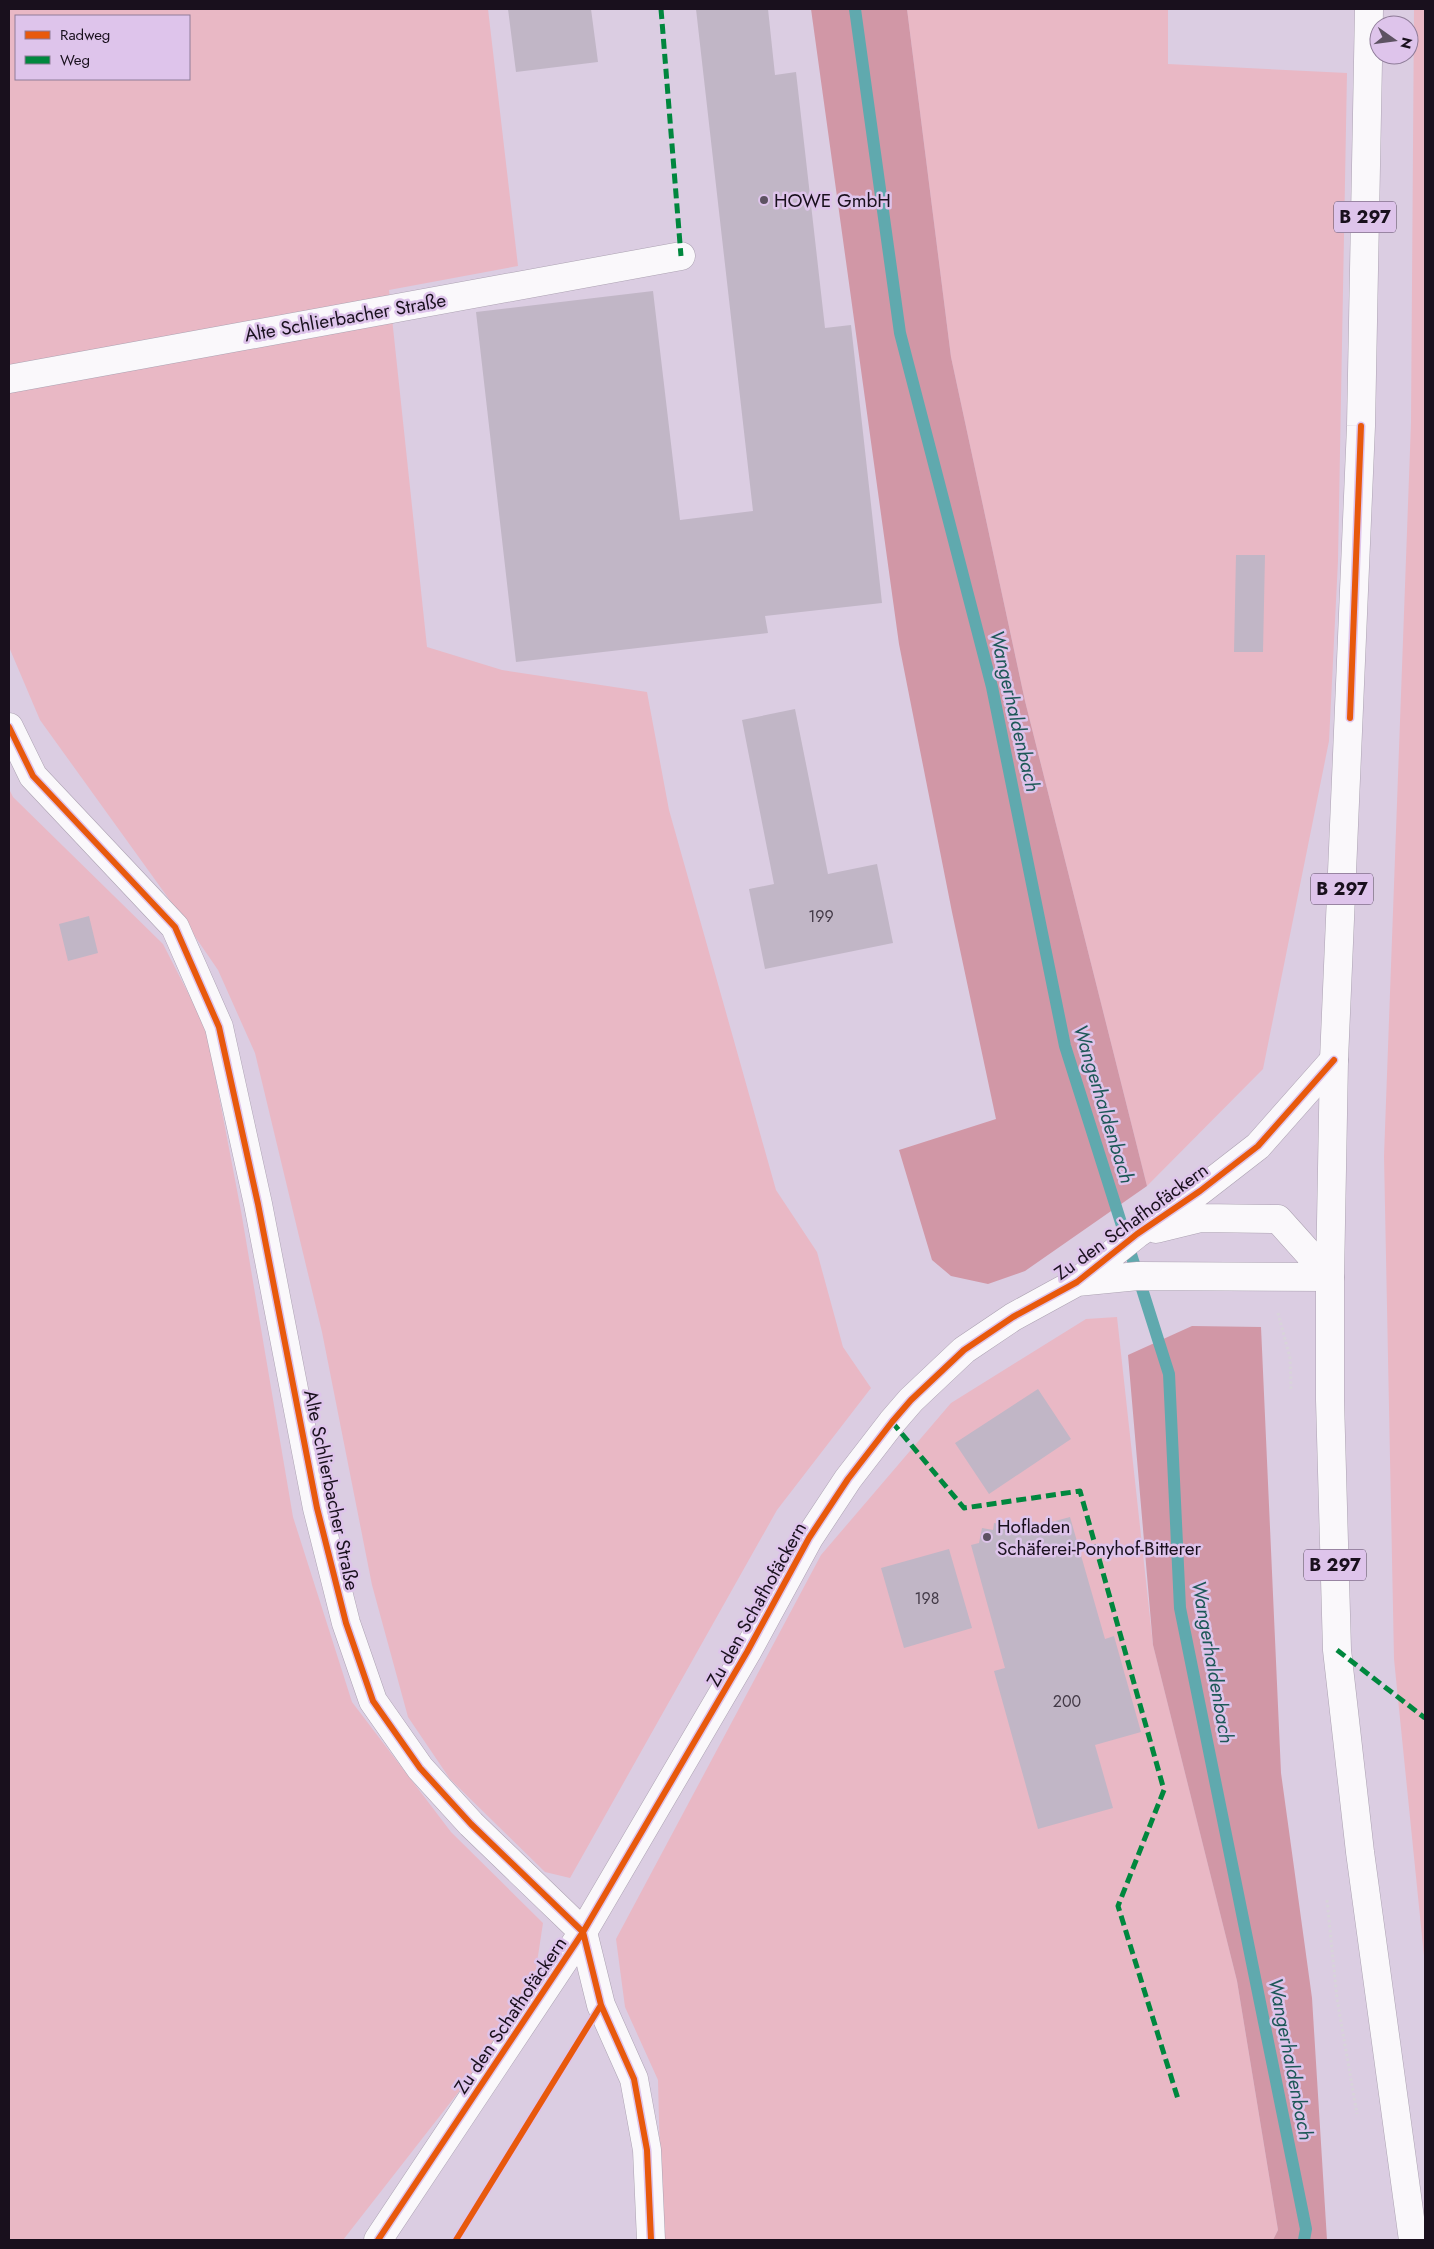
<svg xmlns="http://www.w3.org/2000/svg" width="1434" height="2249" viewBox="0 0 1434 2249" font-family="Jost,sans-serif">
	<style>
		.green { fill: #e9b8c5; fill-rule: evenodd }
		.forest { fill: #d197a6 }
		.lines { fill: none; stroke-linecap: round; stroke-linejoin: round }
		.stream { stroke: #60a9ae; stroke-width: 12 }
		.building { fill: #c1b6c6 }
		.minor-casing { stroke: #aca2b2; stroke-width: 29 }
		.major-casing { stroke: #aca2b2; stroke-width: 29 }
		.path { stroke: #d8d4da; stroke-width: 3; stroke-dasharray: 2.5 2.5; stroke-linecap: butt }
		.minor { stroke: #faf8fb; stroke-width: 28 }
		.major { stroke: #faf8fb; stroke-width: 28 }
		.quiet { stroke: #00873e; stroke-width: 5; stroke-dasharray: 10 5; stroke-linecap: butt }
		.cycleway-casing { stroke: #dec4eb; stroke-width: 9 }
		.cycleway { stroke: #e8590c; stroke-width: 6 }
		.poi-dot { fill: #5d5262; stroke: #dec4eb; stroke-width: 2 }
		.labels { text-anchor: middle; stroke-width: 5; stroke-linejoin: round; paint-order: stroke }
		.number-label { font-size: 16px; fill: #433a47 }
		.shield { fill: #dec4eb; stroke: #54465b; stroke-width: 1 }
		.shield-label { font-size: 18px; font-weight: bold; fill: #19101d }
		.poi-label { font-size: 19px; fill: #19101d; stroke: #dec4eb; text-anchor: start }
		.street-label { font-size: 19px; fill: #19101d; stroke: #dec4eb }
		.water-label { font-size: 20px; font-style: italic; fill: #1e5858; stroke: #dec4eb }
	</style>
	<rect width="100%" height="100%" fill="#dbcde2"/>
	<path class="green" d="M9,9h479l30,257 -129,24 38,357 75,23 145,22 22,118 107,380 41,62 26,95 28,41 -94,122 -207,368 -25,-6 -95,-93 -42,-62 -36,-132 -50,-253 -67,-279 -37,-83 -44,-64 -134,-186 -31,-73zM16,16h173v63h-173z
		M907,9h261v55l179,9 -9,488 -9,180 -66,328 -116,117 -122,-485 -74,-344z
		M1414,9h11v1957l-31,-307 -10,-503 27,-733z
		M9,789l4,8 150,147 43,84 35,183 52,306 59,185 99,130 92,91 -7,46 -54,93 -139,178h-334z
		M1117,1317l36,328 84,336 41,249 -5,10h-611l-4,-160 -33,-73 -9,-68 205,-384 130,-152 135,-84z"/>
	<path class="forest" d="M811,9h96l44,348 74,344 122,485 -122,85 -37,13 -37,-8 -19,-16 -33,-110 97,-31 -44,-207 -53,-268z
		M1192,1326l69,1 20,446 31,225 15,242h-54l5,-10 -41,-249 -84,-336 -25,-290z"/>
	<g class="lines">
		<path class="stream" d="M855,9l45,324 92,354 73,359 104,328 11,234 126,621 -2,11"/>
	</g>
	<path class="building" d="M508,9h83l7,53 -82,10z
		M696,9h72l7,66 21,-3 29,256 26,-3 31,278 -117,13 3,17 -252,29 -40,-350 177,-21 27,229 73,-9z
		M1236,555h29l-2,97h-29z
		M795,709l33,165 49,-10 16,79 -128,26 -16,-80 25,-5 -32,-164z
		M89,916l9,37 -30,8 -9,-37z
		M1038,1389l33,50 -82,55 -34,-51z
		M1070,1517l35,122 9,-3 27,96 -46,13 18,63 -75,21 -44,-158 11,-3 -34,-123 8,-2 3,-15 11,2 1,-7 19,4 -2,6z
		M949,1549l23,79 -68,20 -23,-80z"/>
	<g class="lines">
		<g class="minor-casing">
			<path id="minor" d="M9,379l672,-123
				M9,727l24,49 142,151 44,100 39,177 59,304 29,115 27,78 47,67 51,56 112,108 18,73 33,74 13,71 4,90
				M1156,1229l45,-11 77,1 52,58
				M1077,1282l61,-6 192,1
				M378,2240l205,-308 164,-280 62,-114 39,-59 44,-57 19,-22 53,-50 49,-33 64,-35 60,-48 63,-43 58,-45 76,-86"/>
		</g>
		<g class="major-casing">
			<path id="major" d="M1369,9l-8,417 -27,634 -4,217v123l7,250 23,202 53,388"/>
		</g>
		<path class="path" d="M1278,1313l12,45 1,32
			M1327,1900l10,99 20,115"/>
		<use href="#minor" class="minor"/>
		<use href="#major" class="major"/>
		<path class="quiet" d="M661,9l20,247
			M892,1422l72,86 116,-17 84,299 -46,116 60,193
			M1337,1650l88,68"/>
		<g class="cycleway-casing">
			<path id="cycleway" d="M1350,718l11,-292
				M9,727l24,49 142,151 44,100 39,177 59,304 29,115 27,78 47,67 51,56 112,108 18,73 33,74 13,71 4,90
				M378,2240l205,-308 164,-280 62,-114 39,-59 44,-57 19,-22 53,-50 49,-33 64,-35 60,-48 63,-43 58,-45 76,-86
				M456,2240l145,-235"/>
		</g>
		<use href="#cycleway" class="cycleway"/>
	</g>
	<g class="poi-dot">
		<circle cx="764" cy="200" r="5"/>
		<circle cx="987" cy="1537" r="5"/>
	</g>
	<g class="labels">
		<g class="number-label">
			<text x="821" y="922">199</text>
			<text x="927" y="1604">198</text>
			<text x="1067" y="1707">200</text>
		</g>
		<g class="shield">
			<rect x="1334" y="201.5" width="62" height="31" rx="4"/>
			<rect x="1311" y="873.5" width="62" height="31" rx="4"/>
			<rect x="1304" y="1549.5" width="62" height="31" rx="4"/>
		</g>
		<g class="shield-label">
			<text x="1365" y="223">B 297</text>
			<text x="1342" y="895">B 297</text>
			<text x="1335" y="1571">B 297</text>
		</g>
		<g class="poi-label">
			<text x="774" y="207">HOWE GmbH</text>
			<text x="997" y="1533">Hofladen<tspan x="997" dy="22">Schäferei-Ponyhof-Bitterer</tspan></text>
		</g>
		<g class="street-label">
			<text transform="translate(345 317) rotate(-10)" y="7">Alte Schlierbacher Straße</text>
			<text transform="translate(1131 1221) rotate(-36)" y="7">Zu den Schafhofäckern</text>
			<text transform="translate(332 1490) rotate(78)" y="7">Alte Schlierbacher Straße</text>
			<text transform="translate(756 1604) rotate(-61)" y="7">Zu den Schafhofäckern</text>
			<text transform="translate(510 2015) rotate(-56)" y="7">Zu den Schafhofäckern</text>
		</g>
		<g class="water-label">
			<text transform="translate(1015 711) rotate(77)" y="7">Wangerhaldenbach</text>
			<text transform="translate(1104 1104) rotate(73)" y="7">Wangerhaldenbach</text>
			<text transform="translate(1213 1662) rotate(80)" y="7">Wangerhaldenbach</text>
			<text transform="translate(1291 2059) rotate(79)" y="7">Wangerhaldenbach</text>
		</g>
	</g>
	<rect width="1434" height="2249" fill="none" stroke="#19101d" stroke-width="20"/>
	<rect x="15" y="15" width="175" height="65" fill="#dec4eb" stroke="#8f7c99"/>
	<rect x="25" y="31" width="25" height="8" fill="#e8590c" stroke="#8f7c99"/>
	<text x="60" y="40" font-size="15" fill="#19101d">Radweg</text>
	<rect x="25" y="56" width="25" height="8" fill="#00873e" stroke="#8f7c99"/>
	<text x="60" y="65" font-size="15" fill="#19101d">Weg</text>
	<g transform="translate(1394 40) rotate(104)"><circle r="24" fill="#dec4eb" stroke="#8f7c99"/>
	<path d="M0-4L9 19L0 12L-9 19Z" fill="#5d5262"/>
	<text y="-8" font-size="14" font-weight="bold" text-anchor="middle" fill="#19101d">N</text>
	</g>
</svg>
